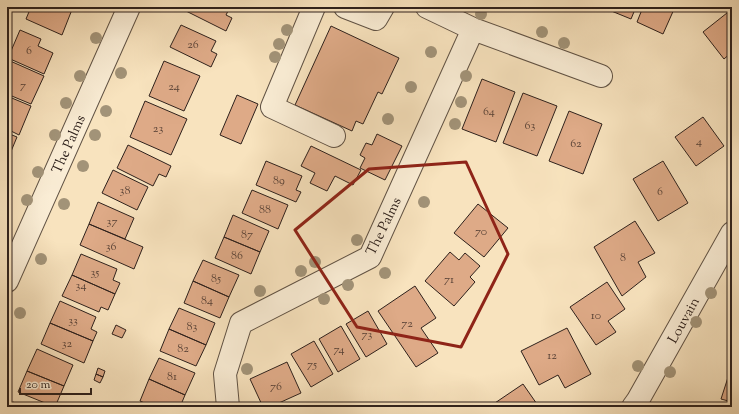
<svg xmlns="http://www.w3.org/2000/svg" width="739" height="414" viewBox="0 0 739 414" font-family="'Sorts Mill Goudy',serif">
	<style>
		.building { fill: #deaa87; stroke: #2e211c }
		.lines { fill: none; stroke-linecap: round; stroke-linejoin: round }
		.minor-casing { stroke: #605244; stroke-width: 24 }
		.minor { stroke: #faedd5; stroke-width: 22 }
		.tree { fill: #a29378 }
		.marked { fill: none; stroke: #8f2418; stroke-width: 3; stroke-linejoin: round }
		.labels { text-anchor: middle; stroke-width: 4; stroke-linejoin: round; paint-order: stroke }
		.number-label { font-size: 12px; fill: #5a4337 }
		.street-label { font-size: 14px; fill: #2e211c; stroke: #faedd5 }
	</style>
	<rect width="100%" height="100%" fill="#f8e3be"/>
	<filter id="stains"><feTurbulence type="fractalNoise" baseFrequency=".005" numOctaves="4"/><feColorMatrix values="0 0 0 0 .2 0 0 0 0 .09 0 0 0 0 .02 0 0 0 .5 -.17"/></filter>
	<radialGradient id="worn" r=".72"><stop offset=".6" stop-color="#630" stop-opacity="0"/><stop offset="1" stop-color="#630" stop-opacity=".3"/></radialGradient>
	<path class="building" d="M31,7h42l-11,28 -36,-16z
		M188,7h42l-4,8 6,3 -6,13 -40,-20z
		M605,7h31l-5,12 -27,-11z
		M643,7h32l-12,27 -26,-12z
		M732,9v43l-8,7 -21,-27z
		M181,25l35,16 -5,10 6,3 -6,13 -41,-20z
		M331,26l68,32 -17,36 -4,-2 -15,32 -7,-3 -4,10 -57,-26z
		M20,30l21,9 -3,7 15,7 -9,21 -36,-16z
		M8,60l36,16 -13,28 -24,-10z
		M164,61l36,15 -16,35 -35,-15z
		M482,79l33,13 -19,50 -34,-13z
		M523,93l34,13 -20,50 -34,-13z
		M237,95l21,9 -17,40 -21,-9z
		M7,96l24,10 -12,29 -12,-6z
		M145,101l42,18 -16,36 -41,-18z
		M569,111l33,13 -19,50 -34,-13z
		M703,117l21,29 -28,20 -21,-29z
		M7,133l10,4 -10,24z
		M377,134l25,12 -17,34 -25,-12 5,-10 -5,-3 6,-12 6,2z
		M128,145l43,21 -5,11 -7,-3 -6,12 -36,-18z
		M311,146l50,24 -8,15 -18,-9 -8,15 -17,-8 5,-10 -14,-7z
		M266,161l36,15 -6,14 5,2 -5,10 -40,-17z
		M663,161l25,42 -30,18 -25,-42z
		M113,170l35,17 -11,23 -35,-17z
		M252,190l36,15 -10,24 -36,-16z
		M98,202l36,16 -9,21 -36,-15z
		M478,204l30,24 -24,29 -30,-24z
		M233,215l36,16 -9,21 -36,-15z
		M635,221l20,32 -17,9 8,15 -24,19 -28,-49z
		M89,224l54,23 -9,22 -54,-24z
		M224,237l36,15 -9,22 -36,-16z
		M450,252l9,8 6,-7 15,13 -10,11 5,5 -21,24 -29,-25z
		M81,254l36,15 -4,11 7,3 -5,11 -43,-19z
		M203,260l36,15 -10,22 -36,-16z
		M72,275l43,19 -7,16 -7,-3 -2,5 -37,-16z
		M193,281l36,16 -9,21 -36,-15z
		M607,282l18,27 -17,12 8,11 -20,13 -26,-38z
		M415,286l21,32 -15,10 17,25 -22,14 -38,-56z
		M60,301l36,16 -5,12 6,3 -4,9 -43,-18z
		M179,308l36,15 -9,22 -37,-16z
		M368,311l19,33 -21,13 -20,-33z
		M50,323l43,18 -9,22 -43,-19z
		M116,325l10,5 -4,8 -10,-4z
		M341,326l19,33 -22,13 -19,-33z
		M567,328l24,46 -26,14 -7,-13 -19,10 -18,-34z
		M169,329l37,16 -10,21 -36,-15z
		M314,341l19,33 -22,13 -20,-33z
		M37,349l36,16 -9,21 -37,-15z
		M159,358l36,15 -10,22 -36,-16z
		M287,362l14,31 -31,14h-7l-13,-28z
		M732,365v37l-11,-3z
		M98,368l7,3 -2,6 -7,-3z
		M27,371l37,15 -9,21 -37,-15z
		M96,374l7,3 -3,6 -6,-3z
		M149,379l36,16 -5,12h-26l-14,-6z
		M523,384l16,23h-50z
		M13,402l11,5h-13z"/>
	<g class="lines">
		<g class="minor-casing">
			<path id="minor" d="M314,7l-42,100 62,29
				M345,7l31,12 7,-12
				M427,7l46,22 128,47
				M7,281l122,-274
				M228,407l-3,-33 16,-51 129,-66 103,-228
				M633,407l5,-7 94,-167"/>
		</g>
		<use href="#minor" class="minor"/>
	</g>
	<g class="tree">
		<circle cx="481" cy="14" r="6"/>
		<circle cx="287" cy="30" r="6"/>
		<circle cx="542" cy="32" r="6"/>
		<circle cx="96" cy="38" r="6"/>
		<circle cx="564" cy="43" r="6"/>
		<circle cx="279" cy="44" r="6"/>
		<circle cx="431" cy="52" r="6"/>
		<circle cx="275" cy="57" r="6"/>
		<circle cx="121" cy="73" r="6"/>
		<circle cx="80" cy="76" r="6"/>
		<circle cx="466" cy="76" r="6"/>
		<circle cx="411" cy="87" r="6"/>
		<circle cx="461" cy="102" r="6"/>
		<circle cx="66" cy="103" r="6"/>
		<circle cx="106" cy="111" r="6"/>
		<circle cx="388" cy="119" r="6"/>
		<circle cx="455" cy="124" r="6"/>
		<circle cx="55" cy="135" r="6"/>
		<circle cx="95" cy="135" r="6"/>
		<circle cx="83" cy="166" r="6"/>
		<circle cx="38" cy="172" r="6"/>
		<circle cx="27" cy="200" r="6"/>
		<circle cx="424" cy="202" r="6"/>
		<circle cx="64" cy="204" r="6"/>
		<circle cx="357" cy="240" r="6"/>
		<circle cx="41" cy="259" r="6"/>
		<circle cx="315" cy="262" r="6"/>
		<circle cx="301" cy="271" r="6"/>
		<circle cx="385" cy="273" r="6"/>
		<circle cx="348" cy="285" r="6"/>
		<circle cx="260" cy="291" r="6"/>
		<circle cx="711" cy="293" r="6"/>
		<circle cx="324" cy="299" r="6"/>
		<circle cx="20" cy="313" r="6"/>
		<circle cx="696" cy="322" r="6"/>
		<circle cx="638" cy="366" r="6"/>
		<circle cx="247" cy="369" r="6"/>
		<circle cx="670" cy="372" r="6"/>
	</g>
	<path class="marked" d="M466,162l42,92 -47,93 -104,-20 -62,-97 74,-61z"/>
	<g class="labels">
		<g class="number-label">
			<text x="193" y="48">26</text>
			<text x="29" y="54">6</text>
			<text x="23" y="89">7</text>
			<text x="174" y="90">24</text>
			<text x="489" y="115">64</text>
			<text x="530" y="129">63</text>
			<text x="158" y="132">23</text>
			<text x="699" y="145">4</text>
			<text x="576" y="147">62</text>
			<text x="279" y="184">89</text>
			<text x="125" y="194">38</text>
			<text x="660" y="195">6</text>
			<text x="265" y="213">88</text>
			<text x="112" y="225">37</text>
			<text x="481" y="235">70</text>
			<text x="247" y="238">87</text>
			<text x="111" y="250">36</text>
			<text x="237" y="259">86</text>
			<text x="623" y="261">8</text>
			<text x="95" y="276">35</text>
			<text x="216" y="282">85</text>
			<text x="449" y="283">71</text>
			<text x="81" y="289">34</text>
			<text x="207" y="304">84</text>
			<text x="596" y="319">10</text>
			<text x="73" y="324">33</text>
			<text x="407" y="327">72</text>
			<text x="192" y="330">83</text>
			<text x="367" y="338">73</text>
			<text x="67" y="347">32</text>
			<text x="183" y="352">82</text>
			<text x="339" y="353">74</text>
			<text x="552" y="359">12</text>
			<text x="312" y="368">75</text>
			<text x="172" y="380">81</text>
			<text x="276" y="390">76</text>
		</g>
		<g class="street-label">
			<text transform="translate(68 144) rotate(-66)" y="5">The Palms</text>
			<text transform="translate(383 226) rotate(-64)" y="5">The Palms</text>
			<text transform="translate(683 320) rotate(-61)" y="5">Louvain</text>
		</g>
	</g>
	<rect width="739" height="414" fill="none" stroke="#f8e3be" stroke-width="24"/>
	<rect x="8" y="8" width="723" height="398" fill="none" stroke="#2e211c" stroke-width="2"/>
	<rect x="12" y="12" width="715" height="390" fill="none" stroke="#2e211c"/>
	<path d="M20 388v6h71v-6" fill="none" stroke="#2e211c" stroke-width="2"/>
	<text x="26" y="388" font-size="12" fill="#2e211c" stroke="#faedd5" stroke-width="3" paint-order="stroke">20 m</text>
	<rect width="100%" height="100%" filter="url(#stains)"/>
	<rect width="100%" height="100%" fill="url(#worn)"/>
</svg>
